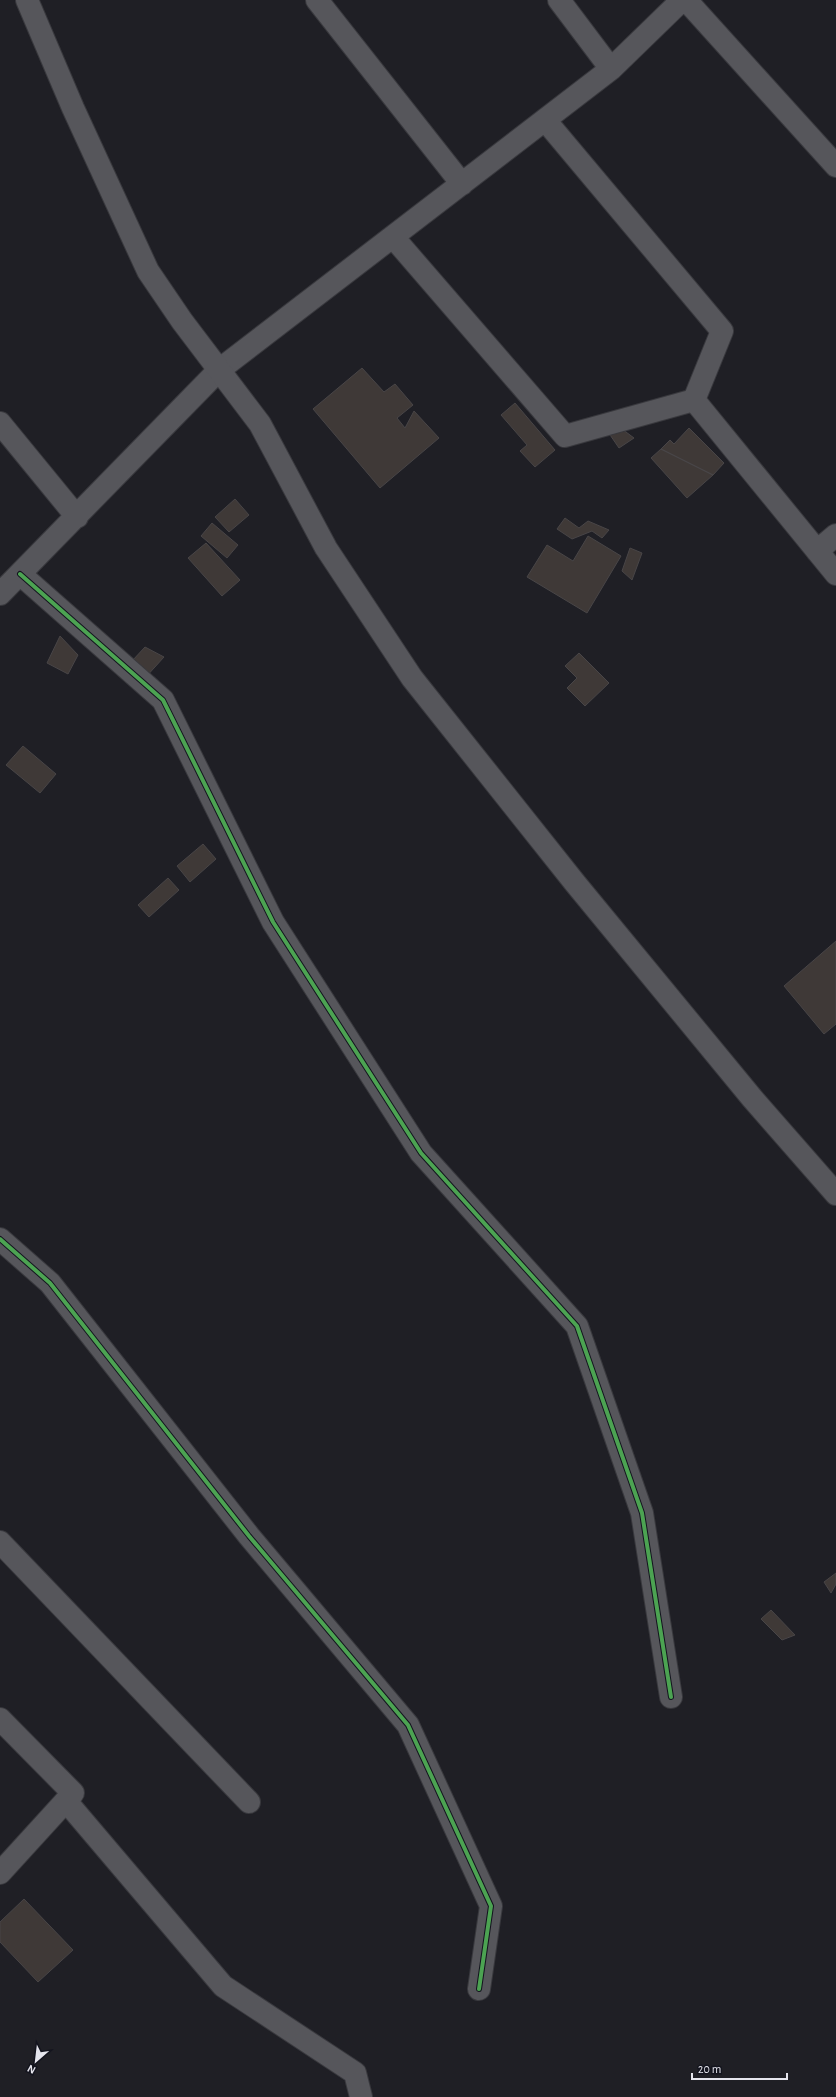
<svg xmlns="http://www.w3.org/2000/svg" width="836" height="2097" viewBox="0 0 836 2097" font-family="'Alegreya Sans',sans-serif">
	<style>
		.building { fill: #3f3937; stroke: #484547 }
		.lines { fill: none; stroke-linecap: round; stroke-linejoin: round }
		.minor-casing { stroke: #39393e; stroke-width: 24 }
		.secondary-casing { stroke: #39393e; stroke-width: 24 }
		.minor { stroke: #56565b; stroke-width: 22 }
		.secondary { stroke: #56565b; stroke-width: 22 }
		.cycleway-casing { stroke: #13141e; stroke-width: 6 }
		.cycleway { stroke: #4ca352; stroke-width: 4 }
	</style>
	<rect width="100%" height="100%" fill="#1f1f25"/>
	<path class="building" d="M362,368l22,24 11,-8 18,21 -16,13 8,10 9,-17 25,27 -59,50 -67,-79z
		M515,403l40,47 -20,17 -15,-16 7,-6 -26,-30z
		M618,426l16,12 -15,10 -13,-19z
		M689,428l35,35 -11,12 -52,-26 9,-9 4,4z
		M661,449l52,26 -26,23 -36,-40z
		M235,499l14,16 -20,17 -14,-15z
		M565,518l14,10 9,-7 21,9 -7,8 -10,-7 -20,8 -15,-10z
		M212,523l26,22 -11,13 -26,-22z
		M588,536l33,20 -34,57 -60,-36 20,-32 26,16z
		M206,543l34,37 -18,16 -34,-38z
		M630,548l12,5 -10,27 -10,-9z
		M60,636l18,19 -10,19 -21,-11z
		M145,647l19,10 -29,32 -16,-14z
		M579,653l30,30 -24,23 -18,-18 10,-10 -12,-12z
		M23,746l33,28 -16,19 -34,-28z
		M203,844l13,15 -26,23 -13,-16z
		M168,878l11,12 -30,27 -11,-12z
		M836,941v83l-12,10 -40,-48z
		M836,1573v11l-5,9 -7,-11z
		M771,1610l24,25 -13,5 -21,-21z
		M24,1899l49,51 -35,32 -38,-40v-20z"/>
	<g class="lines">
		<g class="minor-casing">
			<path id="minor" d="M317,0l145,184
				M559,0l52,69
				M686,0l150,166
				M393,237l172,199 129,-36 28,-69 -177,-211
				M694,400l142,174
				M0,423l77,94
				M817,551l19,-16
				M20,574l143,126 110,222 148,231 156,173 65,187 29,184
				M0,594l219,-224 392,-301 71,-69
				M0,1239l50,44 199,253 159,189 83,181 -12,83
				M0,1542l249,260
				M0,1719l73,74 -73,80
				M66,1801l157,185 132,87 6,24"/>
		</g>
		<g class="secondary-casing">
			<path id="secondary" d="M27,0l46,108 75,163 34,50 78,103 66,124 86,130 163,205 177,215 84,96"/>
		</g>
		<use href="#minor" class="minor"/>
		<use href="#secondary" class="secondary"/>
		<g class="cycleway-casing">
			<path id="cycleway" d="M20,574l143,126 110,222 148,231 156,173 65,187 29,184
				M0,1239l50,44 199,253 159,189 83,181 -12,83"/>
		</g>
		<use href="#cycleway" class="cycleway"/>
	</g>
	<g transform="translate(36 2061) rotate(208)" stroke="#13141e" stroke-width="3" paint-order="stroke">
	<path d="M0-3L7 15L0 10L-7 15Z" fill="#e5e5ed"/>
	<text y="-6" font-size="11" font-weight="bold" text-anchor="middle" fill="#e5e5ed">N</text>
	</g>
	<path d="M692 2073v6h95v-6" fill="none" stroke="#e5e5ed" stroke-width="2"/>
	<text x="698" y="2073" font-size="12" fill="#e5e5ed" stroke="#13141e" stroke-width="3" paint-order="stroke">20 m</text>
</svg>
